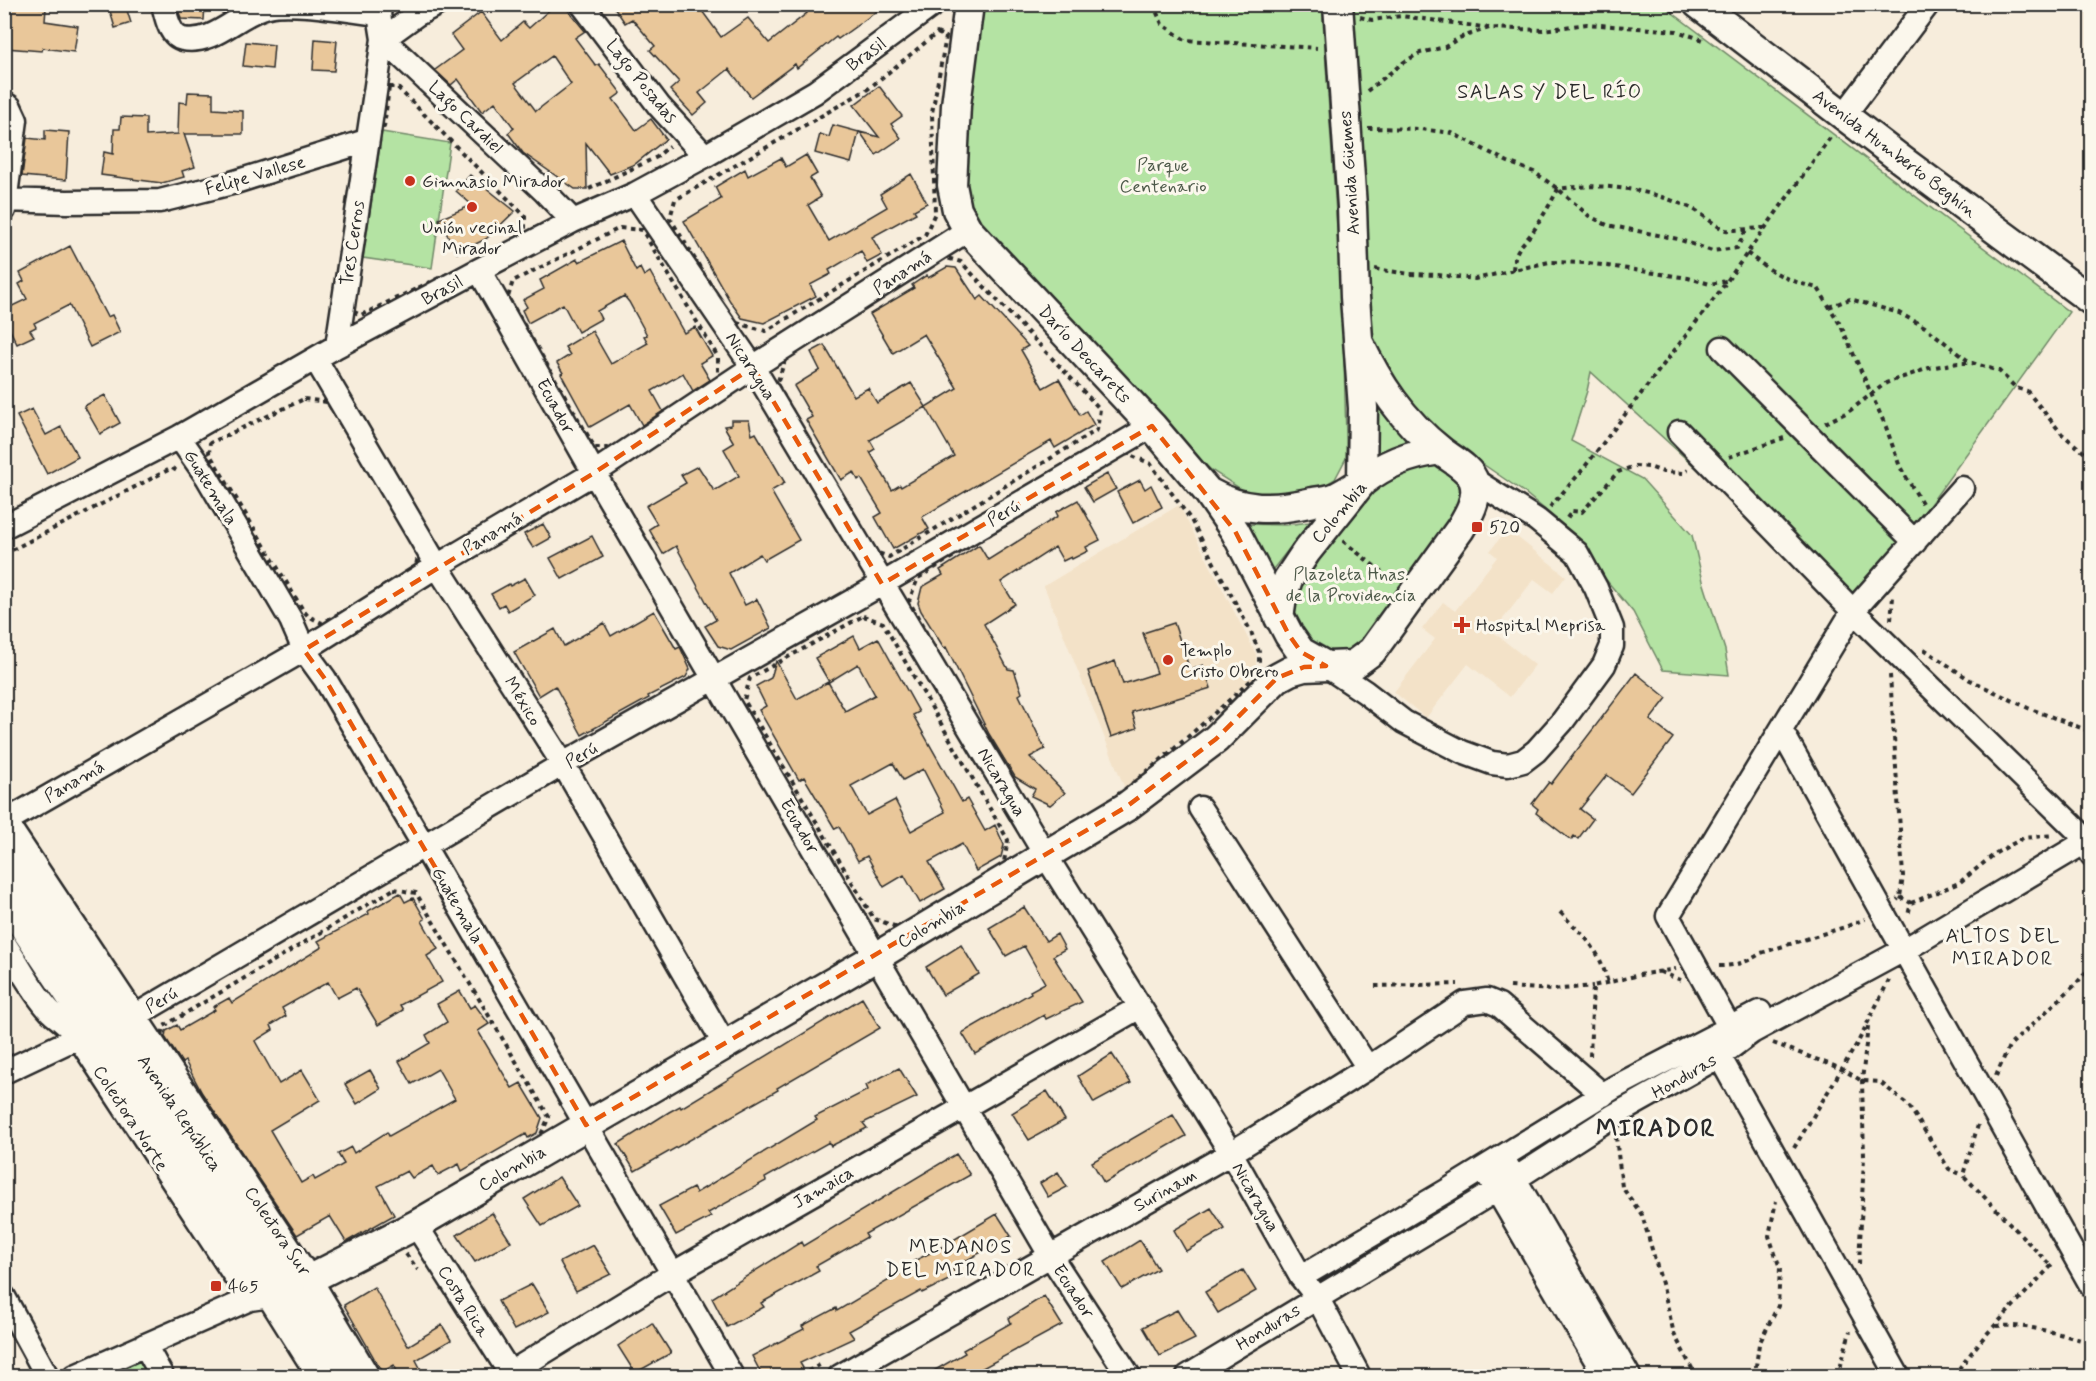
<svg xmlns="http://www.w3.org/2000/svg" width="2096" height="1381" viewBox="0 0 2096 1381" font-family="Mynerve,sans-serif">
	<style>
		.built { fill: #f3e2c8 }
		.green { fill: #b4e3a3; stroke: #708767; stroke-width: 1.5 }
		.building { fill: #e9c79a; stroke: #2b2b2b; stroke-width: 1.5; fill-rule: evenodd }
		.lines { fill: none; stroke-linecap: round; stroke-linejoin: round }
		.minor-casing { stroke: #2b2b2b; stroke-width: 27 }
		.tertiary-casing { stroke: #2b2b2b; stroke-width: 33 }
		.path { stroke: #2b2b2b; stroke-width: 4; stroke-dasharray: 4.5 4.5; stroke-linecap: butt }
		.minor { stroke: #fbf7ec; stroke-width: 22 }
		.tertiary { stroke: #fbf7ec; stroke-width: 28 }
		.marked { fill: none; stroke: #e8590c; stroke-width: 4.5; stroke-dasharray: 12 8; stroke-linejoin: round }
		.poi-dot { fill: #c8321e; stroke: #fbf7ec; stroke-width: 2 }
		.labels { text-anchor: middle; stroke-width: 6; stroke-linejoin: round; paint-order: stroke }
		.street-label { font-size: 18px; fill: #2b2b2b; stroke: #fbf7ec }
		.park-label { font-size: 18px; fill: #4d5949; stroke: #fbf7ec }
		.poi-label { font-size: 18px; fill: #2b2b2b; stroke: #fbf7ec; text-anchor: start }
		.neighbourhood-label { font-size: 20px; letter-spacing: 1.5px; fill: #2b2b2b; stroke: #fbf7ec }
		.district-label { font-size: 24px; font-weight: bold; letter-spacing: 1.5px; fill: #2b2b2b; stroke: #fbf7ec }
	</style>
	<rect width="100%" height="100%" fill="#f7eddc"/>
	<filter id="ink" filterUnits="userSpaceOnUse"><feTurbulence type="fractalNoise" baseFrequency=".0167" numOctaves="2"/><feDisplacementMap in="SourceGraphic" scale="12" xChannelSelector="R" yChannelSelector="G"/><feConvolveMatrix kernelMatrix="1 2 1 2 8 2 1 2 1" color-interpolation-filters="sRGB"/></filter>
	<g filter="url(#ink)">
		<path class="built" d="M1179,505l77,149v22l-131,113 -81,-203z
			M1507,529l59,47 -13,17 -19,-14 -41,53 42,33 -25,32 -42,-33 -42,54 -32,-26 41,-53 -13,-10 21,-27 12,9 42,-54 -7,-6z"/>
		<path class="green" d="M978,5h344l21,312 3,122v19l-11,21 -16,10 -18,6h-51l-39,-25 -29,-28 -208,-222 -7,-15 -5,-47z
			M1353,5h309l407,307 -216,299 -262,-239 -4,19 -16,50 71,38 50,56 11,46 22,69 4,25 -66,-5 -30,-58 -36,-43 -18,-31 -54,-45 -67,-46 -43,-36 -23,-30 -22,-48z
			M382,132l68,11 -18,125 -69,-10z
			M1374,396c10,20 24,35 41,48l-40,16z
			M1416,453l58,27 -102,170 -46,16 -44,-68 43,-70z
			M1310,522l-40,51 -29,-49 45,1z
			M145,1345l17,31h-87z"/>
		<path class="building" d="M4,4l42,4 -1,13 33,5 -4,26 -31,-4 -1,3 -36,-3 2,-14 -4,-1z
			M108,4h17l6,19 -16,5z
			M177,4h28l-1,16 -23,-1z
			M556,4h7l22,27 -10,7 21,28 3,-2 22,29 -8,6 23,31 15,-11 15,20 -31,25 -25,10 -24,-31 1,46h-12l-52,-36 -15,-20 6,-5 -19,-26 -13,10 -24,-33 -7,6 -16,-15 27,-20 -11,-15 30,-23 21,28 21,-18 6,6zM552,56l19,28 -35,27 -21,-28z
			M612,4h85l24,33 27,-19 21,25 38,-30 -6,-9h86l-49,35 -2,-2 -39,31 -2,-4 -44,33 -22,-28 -30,24 8,10 -14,12 -23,-25 9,-8 -29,-32 5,-4 -23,-27 -7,4z
			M315,39l22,2 -3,30 -21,-1z
			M246,42l28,3 -2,24 -29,-3z
			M879,86l23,30 -11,8 10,14 -25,17 -16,-23 19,5 -25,-32z
			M188,92l25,1v16l30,2v23h-59l11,33 -13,4 2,6 -22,6 -61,-8 3,-23 9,2 1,-25h6l1,-12 25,1v18l32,-2 1,-32 8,1z
			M833,125l26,7 -8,31 -36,-10 5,-19 9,3z
			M45,130l24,2 -3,48 -44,-4 5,-38 18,2z
			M806,155l11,19 -7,4 11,19 -13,8 21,36 58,-34 -7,-13 31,-20 16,29 -13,7 2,3 -44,24 10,18 -15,8 -6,-12 -32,19 2,4 -21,11 6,11 -52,27 -22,-5 -12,-17 -46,-80 37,-22 -6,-12 30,-18 3,7 33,-18 5,9z
			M470,175l45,36 -29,28 -29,14 -18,-34 33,-14 -16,-14z
			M621,241l15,30 4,-3 4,8 6,-4 34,61 11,-6 17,29 -12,7 10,17 -17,11 -10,-18 -31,18 11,20 -21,14 -12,-21 -40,23 -29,-53 2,-1 -6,-10 13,-8 -5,-8 27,-16 19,33 37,-21 -4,-7 3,-1 -18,-33 -5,-6 -27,15 4,8 -23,13 -15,-28 -35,19 -6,-13 5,-3 -4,-7 21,-11 -4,-9 37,-21 2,3z
			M70,246l37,71 5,-2 8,17 -30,15 -21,-42 -35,18 2,4 -6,3 4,6 -17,8 -13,-26v-8l23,-11 -8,-15 5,-3 -4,-8z
			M947,267l9,1 21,32 5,-4 46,50 -7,4 22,38 16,-9 21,36 6,-4 8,14 -39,23 -4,-7 -129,76 7,12 -36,20 -18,-32 7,-4 -21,-35 -3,2 -4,-8 -13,8 -35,-60 6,-3 -18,-31 26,-16 -9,-18 13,-7 30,51 14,-8 9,15 34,-20 15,24 31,-19 -33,-54 -31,19 -23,-39 44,-26 -2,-3 15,-10 1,3zM926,407l28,49 -53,31 -1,-2 -8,5 -22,-38 5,-3 -5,-9z
			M105,395l15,28 -20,11 -16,-28z
			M32,409l14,26 15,-8 17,30 -31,17 -30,-58z
			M731,420h18l3,15 4,-2 29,50 -14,8 28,49 -35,20 -4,-6 -31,19 16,32 12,-6 14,29 -40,22 -13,-4 -13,-20 11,-6 -40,-74 -13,8 -14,-25 8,-5 -11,-18 40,-23 -5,-8 17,-9 16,25 25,-15 -15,-27 10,-6 -10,-17 7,-1z
			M1107,474l9,15 -23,13 -9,-15z
			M1140,480l5,9 6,-4 11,22 -29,16 -16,-31z
			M1078,500l22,40 -14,7 2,4 -16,8 -1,-2 -8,4 -8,-14 -54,35 14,22 -31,20 24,45 6,1 8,23 -3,2 26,54 -15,8 35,36 -15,12 -19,-9 4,-7 -20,-12 -26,-43 -43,-87 -2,1 -23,-37 -3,-8 4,-16 21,-12 -3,-5 39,-25 9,15 70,-44 -2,-4z
			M543,524l8,14 -18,10 -9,-14z
			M592,536l11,21 -41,22 -12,-21z
			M525,578l10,17 -27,16 -4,-7 -5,3 -8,-13 18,-10 1,2z
			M654,611l22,38 4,-2 1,2 9,20 -4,8 -38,19 1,2 -67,37 -27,-49 -16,10 -25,-44 41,-23 9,17 40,-23 7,13z
			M1174,623l16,47 13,-5 8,23 -79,24 5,16 -26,9 -23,-66 27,-10 8,23 34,-11 -14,-40z
			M854,636l6,12 18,-10 41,74 -6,3 49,87 5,-3 18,32 10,-6 9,20 -3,12 -25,14 -14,-27 -33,18 16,27 -25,14 -16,-28 -20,12 -17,-31 -9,5 -19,-34 -4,2 -31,-52 -5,3 -40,-70 7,-4 -10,-20 15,-8 5,-17 21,38 31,-17 17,29 30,-16 -17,-31 -29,18 -14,-24zM893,763l10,17 20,-11 22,43 -34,19 -16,-31 -28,15 -16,-29z
			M1636,673l31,25 -17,22 23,18 -42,55 -24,-18 -27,34 13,10 -15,20 -4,-3 -3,4 -35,-27 2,-4 -6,-5 17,-22 2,2z
			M400,893l5,9 8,-4 12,21 -3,2 16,28 -11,7 15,26 -42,23 3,5 -25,15 -22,-37 -19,10 -9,-16 -46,26 4,8 -15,9 2,5 -18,11 24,43 23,-14 18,30 -50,30 31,53 12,-7 2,4 29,-16 -6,-10 13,-7 3,6 33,-21 2,4 66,-37 -17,-30 -26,15 -13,-23 31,-18 -4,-8 21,-13 -10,-18 23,-13 10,17 5,-3 14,19 -11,7 34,57 9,-5 21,35 -5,15 -9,5 -2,-4 -64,37 -3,-7 -21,11 -5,-9 -21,12 -5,-7 -29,15 16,29 -48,27 -16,-26 -33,19 -95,-142 -17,-32 -3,2 -17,-26 1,-6 11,-6 3,5 35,-20 -2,-3 16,-9 3,5 90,-56 -4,-6 51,-27 -1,-3z
			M1024,907l22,34 11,-7 8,15 -12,7 29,46 -36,17 -2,-4 -69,39 -13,-21 69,-40 -1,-2 15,-8 -21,-37 -18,10 -17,-28z
			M961,945l18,29 -36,21 -17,-28z
			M862,998l18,30 -103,60 1,2 -143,81 -17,-27 51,-32 11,-6 1,2z
			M1112,1054l19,29 -37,20 -16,-27z
			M899,1068l18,29 -54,26 4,5 -36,18 -2,-4 -64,36 1,3 -58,32 3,4 -35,18 -17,-29 34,-18 3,5 121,-73 -2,-3 53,-27 -2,-5z
			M370,1070l11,19 -24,15 -12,-20z
			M1047,1091l18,29 -36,20 -17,-27z
			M1173,1115l13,21 -82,47 -12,-21z
			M956,1154l14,21 -105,59 2,3 -51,29 3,5 -58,32 3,4 -37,20 -15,-29 89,-56 2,4z
			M1058,1172l9,15 -19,10 -8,-14z
			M559,1177l19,29 -36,20 -18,-27z
			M1211,1208l14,21 -39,22 -12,-21z
			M492,1213l19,29 -36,20 -18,-27z
			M997,1214l14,22 -59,32 5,8 -35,17 -1,-2 -72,40 5,7 -54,25 3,5 -17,9h-23l-11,-21 52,-27 -2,-3 34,-18 1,3 71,-42 -2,-4 34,-17z
			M1140,1240l18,29 -36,20 -17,-27z
			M593,1245l18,29 -35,17 -16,-29z
			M1243,1270l13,21 -38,22 -13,-21z
			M532,1284l17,28 -35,18 -16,-29z
			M374,1287l34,59 34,-21 9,15 -35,20 9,17h-25l-6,-12 -12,7 -38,-67z
			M1044,1296l18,29 -96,52h-43l42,-24 -2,-3 48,-27 -2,-5z
			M1177,1310l18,29 -35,17 -17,-29z
			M652,1323l19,30 -36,20 -17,-27z"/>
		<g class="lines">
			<g class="minor-casing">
				<path id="minor" d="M163,4c3,12 6,32 20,35 32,6 55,-26 85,-33 26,-6 82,5 111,8
					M582,4l77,102 46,50
					M383,39l162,153 28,29
					M383,39l33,-24 21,-11
					M4,103l6,4 6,13 -12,90
					M1845,114l83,-110
					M635,194l118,173 293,489 185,297 70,124 16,20 42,79
					M4,200l63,2 93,-1 72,-18 134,-42
					M479,270l115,203 456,782 79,121
					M337,346l46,-307 -4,-25 2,-10
					M1722,348l193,194
					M316,360l121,206 126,198 162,281
					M1679,432l174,179 225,220 14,24
					M179,437l28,40 84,143 13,30 21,29 99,167 308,530
					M4,527l175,-90 158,-91 142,-76 94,-49 62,-27 70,-38 110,-64 119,-88
					M1326,666l39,26 39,30 58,30 30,11 16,2 15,-4 13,-10 26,-29 42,-57 8,-19v-18l-16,-40 -19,-35 -40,-33 -63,-40
					M1781,730l311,557
					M1200,808l168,260
					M4,819l306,460 58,97
					M6,821l298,-171 133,-84 157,-93 159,-106 215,-137
					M4,943c15,22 28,49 46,68 10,9 20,16 28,26l172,262
					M1737,1041l-69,-125 185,-305 109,-123
					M1713,1045l185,331
					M4,1072l74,-35 57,-21 428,-252 319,-180 270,-158
					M1508,1167l121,209
					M1489,1177l116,199
					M416,1225l96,151
					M1301,1277l147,-87 167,-103 145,-75
					M4,1297l43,79
					M145,1345l17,31
					M510,1373l162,-99 468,-267
					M75,1376l175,-77 14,-2
					M840,1376l391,-223 137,-85 97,-65 22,-3 12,5 104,90
					M1188,1376l327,-197 98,-63 105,-59 34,-25 159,-86 181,-108"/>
			</g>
			<g class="tertiary-casing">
				<path id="tertiary" d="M969,4l-13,101 -4,80 5,25 11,20 184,196 56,66 27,39 54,104 12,17 25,14
					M1338,4l14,203 3,90 8,111 -1,74
					M1698,4l205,157 189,140
					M1208,492c35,20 66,19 105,10 7,-1 16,-2 23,-5 7,-3 14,-8 21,-12
					M1279,618l3,-20 6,-19 18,-27 56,-70c23,-19 48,-28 78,-32
					M4,850l292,436 58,90
					M4,897l267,398 51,81
					M271,1295l25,-9 120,-61 460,-268 250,-150 90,-68 61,-61 13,-7 14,-4 49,-2 19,-14 88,-122c8,-13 19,-31 14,-47 -4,-14 -23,-23 -33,-31 -39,-31 -62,-66 -83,-110"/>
			</g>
			<path class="path" d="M1153,4l9,20 23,16 132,8
				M1664,4l14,11
				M456,9l14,-5
				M1360,17l12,3 29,-4 89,12 53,2 44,-6 90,7 29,10
				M937,33l9,4 -14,76 3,100 -10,22 -159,96 -33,-9 -63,-104 5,-18 193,-111z
				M389,87h8l128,129v21l-164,78 -13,-6 4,-50 19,-133 13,1z
				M1367,91l37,-29 16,-9 25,-6 14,-9 30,-10
				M1368,128l52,1 32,4 56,29 26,10 24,17 31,27 18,9 71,14 34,12 25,-3 10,-20
				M589,189l68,-32 12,-11
				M620,228l22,2 76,127v26l-104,65h-19l-87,-151 5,-16z
				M1747,253c24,19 40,28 71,35l23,38 45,101 14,40 22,36
				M940,256l21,6 139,147 -3,21 -208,127 -16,-6 -96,-167 9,-27z
				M1375,269l35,5 28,1 37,4 74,-17 39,1 100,15 22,6 16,-3
				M1513,270c2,-24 9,-23 21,-40 9,-14 17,-27 24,-41 46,-7 90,0 133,19 9,4 27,20 35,22 5,1 30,-2 38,-2
				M1829,307l21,-8 49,14 26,14 46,36
				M304,399l23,3 92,148 -4,21 -93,52 -14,-7 -5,-6 -94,-157 1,-10z
				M1825,423l23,-11 38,-29 43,-15 29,-5h14l27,8 17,17 11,3 35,43 30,25
				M1124,453l26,10 41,57 60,112 8,20v21c-65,59 -125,114 -198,162l-25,-4 -127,-230 9,-23z
				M1729,457l55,-19
				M1550,507l30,-34 137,-178 115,-160
				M1567,518l5,-7 10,1 36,-40 17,-6 14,1 14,5 21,1 4,-3
				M1343,541l50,40
				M4,554l168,-86 5,3
				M863,616l20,7 125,217 -5,27 -103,61 -26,-9 -130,-219 6,-22z
				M1891,620l2,-23
				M1924,649l46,31 58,28 64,24
				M1890,675l13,201 -3,21 -3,3
				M394,889l22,4 133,224 -11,24 -218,121 -26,-9 -135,-203 5,-24z
				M1900,897l11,6 -3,12
				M1911,903l48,-20 37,-30 27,-15 31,-3
				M1560,912c25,26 38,33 48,71
				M1719,966c16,0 29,-4 42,-13l84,-26 20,-8
				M1660,972l21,8
				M1375,986l83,-2
				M1510,987l42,3 41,-4
				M1773,1043l69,26 20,12 18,1 29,24 40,63 14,6
				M1590,1056l3,-70 51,-12 32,-5
				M1996,1076l13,-30 67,-62 16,-20
				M1978,1125l-15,50 88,91
				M1616,1137l6,50 20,28 21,72 11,47 22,42
				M1794,1148l64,-106 31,-62
				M2083,1231l9,-7
				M406,1254l12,16
				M1859,1264l5,-107 -2,-76 6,-55
				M1996,1326c35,-2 62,8 96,17
				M800,1376l23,-13
				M1757,1376l-1,-10 3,-22 19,-38 2,-38 -11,-32 7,-35
				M1838,1376l12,-45
				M1953,1376l31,-39 68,-72"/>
			<use href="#minor" class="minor"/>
			<use href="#tertiary" class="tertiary"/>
		</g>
	</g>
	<path class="marked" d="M753,367l129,217 270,-158 83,105 54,104 12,17 25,14 -22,1 -27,11 -61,61 -90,68 -540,318 -261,-446 -21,-29 290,-177z"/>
	<g class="poi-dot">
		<circle cx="410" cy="181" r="6"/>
		<circle cx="472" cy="207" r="6"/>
		<rect x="1471" y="521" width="12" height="12" rx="3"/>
		<path d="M1459 616h6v6h6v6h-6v6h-6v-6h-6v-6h6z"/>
		<circle cx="1168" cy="660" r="6"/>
		<rect x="210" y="1280" width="12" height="12" rx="3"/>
	</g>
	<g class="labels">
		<g class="street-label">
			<text transform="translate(866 54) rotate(-36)" y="6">Brasil</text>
			<text transform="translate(642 81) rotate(51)" y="6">Lago Posadas</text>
			<text transform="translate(466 117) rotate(44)" y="6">Lago Cardiel</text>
			<text transform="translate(1895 153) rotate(37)" y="6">Avenida Humberto Beghin</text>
			<text transform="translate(1349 173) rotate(-94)" y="6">Avenida Güemes</text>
			<text transform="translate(255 175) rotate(-16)" y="6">Felipe Vallese</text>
			<text transform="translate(352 243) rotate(-82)" y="6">Tres Cerros</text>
			<text transform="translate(902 272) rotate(-33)" y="6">Panamá</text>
			<text transform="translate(442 290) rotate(-28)" y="6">Brasil</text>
			<text transform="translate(1085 354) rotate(47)" y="6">Darío Deocarets</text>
			<text transform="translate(751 366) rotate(57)" y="6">Nicaragua</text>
			<text transform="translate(556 406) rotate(61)" y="6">Ecuador</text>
			<text transform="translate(211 487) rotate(58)" y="6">Guatemala</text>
			<text transform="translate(1339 512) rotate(-50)" y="6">Colombia</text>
			<text transform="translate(1003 513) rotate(-30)" y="6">Perú</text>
			<text transform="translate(492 533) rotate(-31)" y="6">Panamá</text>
			<text transform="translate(523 701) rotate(58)" y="6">México</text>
			<text transform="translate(581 755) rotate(-30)" y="6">Perú</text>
			<text transform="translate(74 781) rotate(-30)" y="6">Panamá</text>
			<text transform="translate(1002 782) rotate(59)" y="6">Nicaragua</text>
			<text transform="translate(800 826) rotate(60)" y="6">Ecuador</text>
			<text transform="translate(458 905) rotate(60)" y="6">Guatemala</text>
			<text transform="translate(931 924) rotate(-31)" y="6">Colombia</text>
			<text transform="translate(161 1000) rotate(-30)" y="6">Perú</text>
			<text transform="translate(1684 1076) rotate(-30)" y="6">Honduras</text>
			<text transform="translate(180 1113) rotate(56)" y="6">Avenida República</text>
			<text transform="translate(131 1118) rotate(57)" y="6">Colectora Norte</text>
			<text transform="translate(512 1168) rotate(-30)" y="6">Colombia</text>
			<text transform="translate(823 1187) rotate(-30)" y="6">Jamaica</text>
			<text transform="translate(1165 1190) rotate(-29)" y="6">Surinam</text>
			<text transform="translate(1256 1197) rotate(60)" y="6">Nicaragua</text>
			<text transform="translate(278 1231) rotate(56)" y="6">Colectora Sur</text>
			<text transform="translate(1074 1291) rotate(57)" y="6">Ecuador</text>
			<text transform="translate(464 1301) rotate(58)" y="6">Costa Rica</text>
			<text transform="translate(1268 1327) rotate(-32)" y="6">Honduras</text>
		</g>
		<g class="park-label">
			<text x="1163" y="171">Parque<tspan x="1163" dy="21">Centenario</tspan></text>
			<text x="1351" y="580">Plazoleta Hnas.<tspan x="1351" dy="21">de la Providencia</tspan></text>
		</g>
		<g class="poi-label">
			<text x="422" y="187">Gimnasio Mirador</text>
			<text x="472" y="233" text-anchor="middle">Unión vecinal<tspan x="472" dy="21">Mirador</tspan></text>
			<text x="1489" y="533">520</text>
			<text x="1476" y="631">Hospital Meprisa</text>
			<text x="1180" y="656">Templo<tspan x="1180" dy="21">Cristo Obrero</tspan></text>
			<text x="228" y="1292">465</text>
		</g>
		<g class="neighbourhood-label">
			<text x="1550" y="98">SALAS Y DEL RÍO</text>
			<text x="2003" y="942">ALTOS DEL<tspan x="2003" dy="23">MIRADOR</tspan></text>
			<text x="961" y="1253">MEDANOS<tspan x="961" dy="23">DEL MIRADOR</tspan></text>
		</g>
		<g class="district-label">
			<text x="1656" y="1136">MIRADOR</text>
		</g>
	</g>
	<rect width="2096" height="1381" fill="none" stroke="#fbf7ec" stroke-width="24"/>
	<rect x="12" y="12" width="2072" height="1357" fill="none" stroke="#2b2b2b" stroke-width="2" filter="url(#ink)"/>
</svg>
